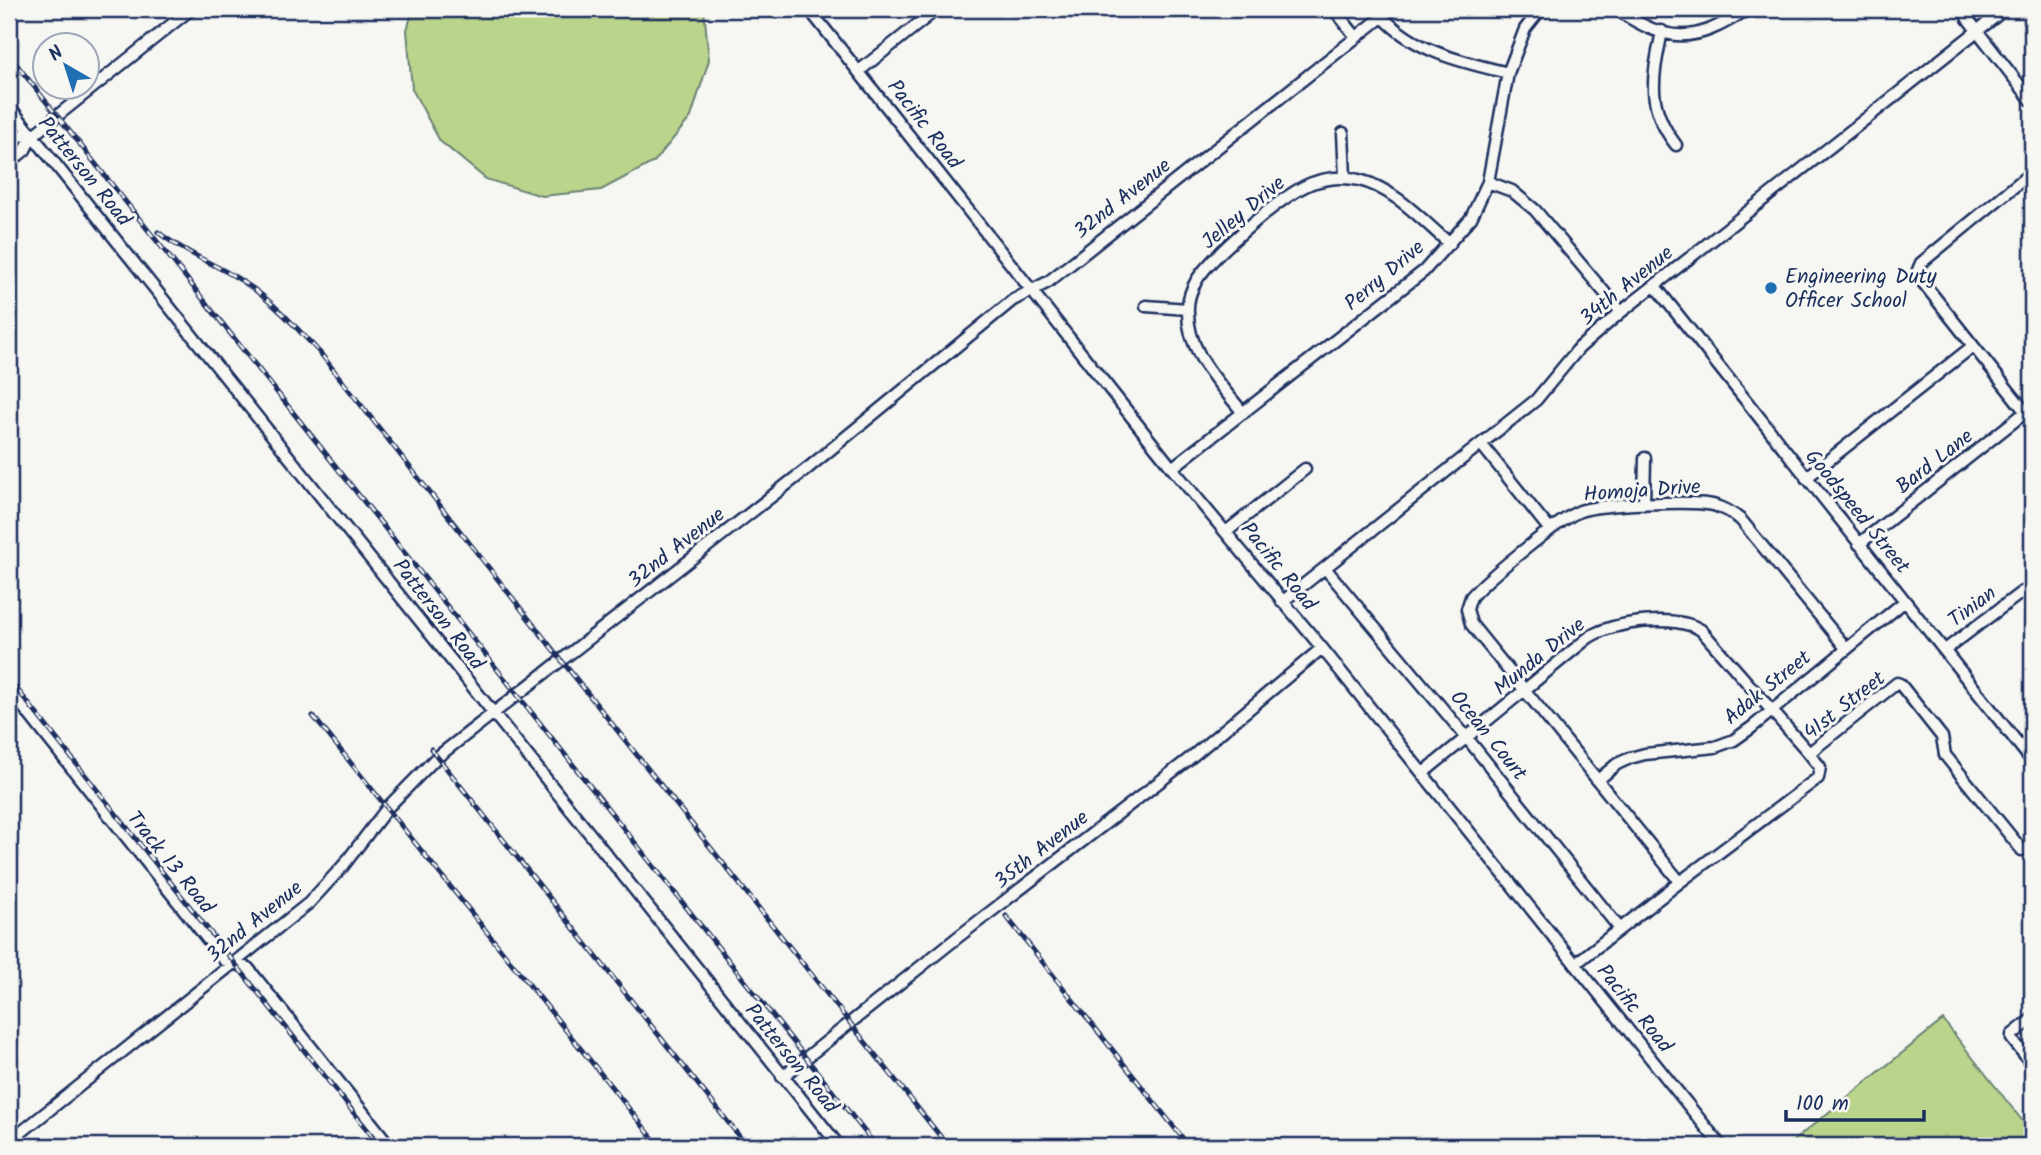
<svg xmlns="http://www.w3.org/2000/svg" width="2041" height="1155" viewBox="0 0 2041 1155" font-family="Kalam,sans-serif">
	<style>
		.green { fill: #bad48b; stroke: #6a8274; stroke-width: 2 }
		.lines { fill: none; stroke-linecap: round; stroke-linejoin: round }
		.street-casing { stroke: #1b2f5e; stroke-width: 15 }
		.street { stroke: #f6f6f2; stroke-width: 10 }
		.rail-casing { stroke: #1b2f5e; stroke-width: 5 }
		.rail { stroke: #f6f6f2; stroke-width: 2.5; stroke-dasharray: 8; stroke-linecap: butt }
		.poi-dot { fill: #1f6fb2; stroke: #f6f6f2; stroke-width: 2.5 }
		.labels { text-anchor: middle; stroke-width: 6; stroke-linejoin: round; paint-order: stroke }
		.street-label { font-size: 21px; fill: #1b2f5e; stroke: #f6f6f2 }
		.poi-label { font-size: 21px; fill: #1b2f5e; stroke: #f6f6f2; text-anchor: start }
	</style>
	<rect width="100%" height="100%" fill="#f6f6f2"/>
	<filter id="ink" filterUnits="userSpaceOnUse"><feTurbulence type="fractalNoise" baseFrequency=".0143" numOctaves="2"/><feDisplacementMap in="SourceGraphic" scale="14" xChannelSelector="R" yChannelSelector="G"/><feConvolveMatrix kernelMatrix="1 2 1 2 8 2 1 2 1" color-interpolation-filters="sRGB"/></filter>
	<g filter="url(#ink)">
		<path class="green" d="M413,9h291l5,51 -18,57 -37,45 -53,28 -59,6 -56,-17 -46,-38 -28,-52 -5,-59z
			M1943,1020l89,113v13h-245z"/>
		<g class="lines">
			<g class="street-casing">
				<path id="street" d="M809,9l363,459 150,180 399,498
					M1334,9l22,28
					M1616,9c52,35 79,35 131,0
					M1963,9l5,10 64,82
					M1383,17c32,35 80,45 125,56
					M1662,31c-9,46 -17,74 14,114
					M859,71l78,-62
					M9,106l830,1040
					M1343,133l2,44
					M9,140l6,-5 17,1
					M9,163l16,-13 7,-14 159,-127
					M2032,172l-111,91 -3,7 3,10 111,140
					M1488,182l24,9 23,19 86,102
					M1655,286l377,475
					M1146,306l42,3
					M1243,413c-25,-32 -57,-61 -55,-105 0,-14 8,-29 17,-39 21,-24 78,-75 107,-86 15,-5 31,-7 47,-3 35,8 64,41 91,64
					M1481,444l69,86
					M1172,468l252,-197 47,-53 17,-36 20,-109 17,-44 16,-20
					M1806,478l167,-132
					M1644,504l1,-46
					M1226,532l79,-63
					M1859,544l173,-137
					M1325,568l142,170 153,191
					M1282,602l254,-202 43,-52 42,-36 384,-303
					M1945,650l77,-58
					M9,689l215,271 24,8 142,178
					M1809,753l88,-70 3,1 42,53 3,18 77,95
					M1423,773l165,-135c24,-17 88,-24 113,-8l108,123 11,14 -2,11 -138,104 -105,82
					M1598,780l19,-16 13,-6 15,-4 70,-7 19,-7 17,-12 154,-127
					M1680,882l-209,-258 -4,-15 4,-12c14,-17 90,-79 109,-86 19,-7 113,-11 133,-6 11,3 20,8 28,15l105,128
					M2032,1019l-20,16v4l20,25
					M782,1077l176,-140 231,-178 133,-111
					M9,1142l300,-239 34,-37 45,-59 48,-49 372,-290 205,-168 35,-18 344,-273"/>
			</g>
			<use href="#street" class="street"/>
			<g class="rail-casing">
				<path id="rail" d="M9,55l867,1091
					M158,232c26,21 56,31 84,49 30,19 55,47 79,73l241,307 386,485
					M9,679l371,467
					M313,716l346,430
					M431,749l316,397
					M1006,916l183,230"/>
			</g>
			<use href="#rail" class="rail"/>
		</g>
	</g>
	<circle class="poi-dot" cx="1771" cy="288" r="7"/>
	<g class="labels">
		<g class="street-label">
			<text transform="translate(925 124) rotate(52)" y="7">Pacific Road</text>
			<text transform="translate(85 171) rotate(51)" y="7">Patterson Road</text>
			<text transform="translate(1122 198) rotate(-38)" y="7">32nd Avenue</text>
			<text transform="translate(1243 212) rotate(-40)" y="7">Jelley Drive</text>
			<text transform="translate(1384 275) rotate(-40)" y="7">Perry Drive</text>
			<text transform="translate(1626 285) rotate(-39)" y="7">34th Avenue</text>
			<text transform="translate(1934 461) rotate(-38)" y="7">Bard Lane</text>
			<text transform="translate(1642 490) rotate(-4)" y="7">Homoja Drive</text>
			<text transform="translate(1858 511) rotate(51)" y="7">Goodspeed Street</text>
			<text transform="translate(676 547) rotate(-38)" y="7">32nd Avenue</text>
			<text transform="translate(1279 566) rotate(51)" y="7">Pacific Road</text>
			<text transform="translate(1972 606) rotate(-37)" y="7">Tinian</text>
			<text transform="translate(439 614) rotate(52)" y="7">Patterson Road</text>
			<text transform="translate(1539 656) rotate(-39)" y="7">Munda Drive</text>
			<text transform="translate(1767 687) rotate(-39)" y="7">Adak Street</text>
			<text transform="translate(1844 705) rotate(-38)" y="7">41st Street</text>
			<text transform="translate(1489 735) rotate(51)" y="7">Ocean Court</text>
			<text transform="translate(1041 849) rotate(-38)" y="7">35th Avenue</text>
			<text transform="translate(171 862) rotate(51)" y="7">Track 13 Road</text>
			<text transform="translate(254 921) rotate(-39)" y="7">32nd Avenue</text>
			<text transform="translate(1635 1008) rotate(51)" y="7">Pacific Road</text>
			<text transform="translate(792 1058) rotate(51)" y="7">Patterson Road</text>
		</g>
		<g class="poi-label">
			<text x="1785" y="283">Engineering Duty<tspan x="1785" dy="24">Officer School</tspan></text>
		</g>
	</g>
	<rect width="2041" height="1155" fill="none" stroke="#f6f6f2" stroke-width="35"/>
	<rect x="18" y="18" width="2006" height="1120" fill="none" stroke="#1b2f5e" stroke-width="2.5" filter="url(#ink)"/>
	<g transform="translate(66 66) rotate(321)"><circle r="33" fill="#f6f6f2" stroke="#9ea6b7" stroke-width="2"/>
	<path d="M0-5L12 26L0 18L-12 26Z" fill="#1f6fb2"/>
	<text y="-10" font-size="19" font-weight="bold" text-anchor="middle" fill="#1b2f5e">N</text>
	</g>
	<path d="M1786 1110v10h138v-10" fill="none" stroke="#1b2f5e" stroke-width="3.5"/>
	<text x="1796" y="1110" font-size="21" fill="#1b2f5e" stroke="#f6f6f2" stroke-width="5" paint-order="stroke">100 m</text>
</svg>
